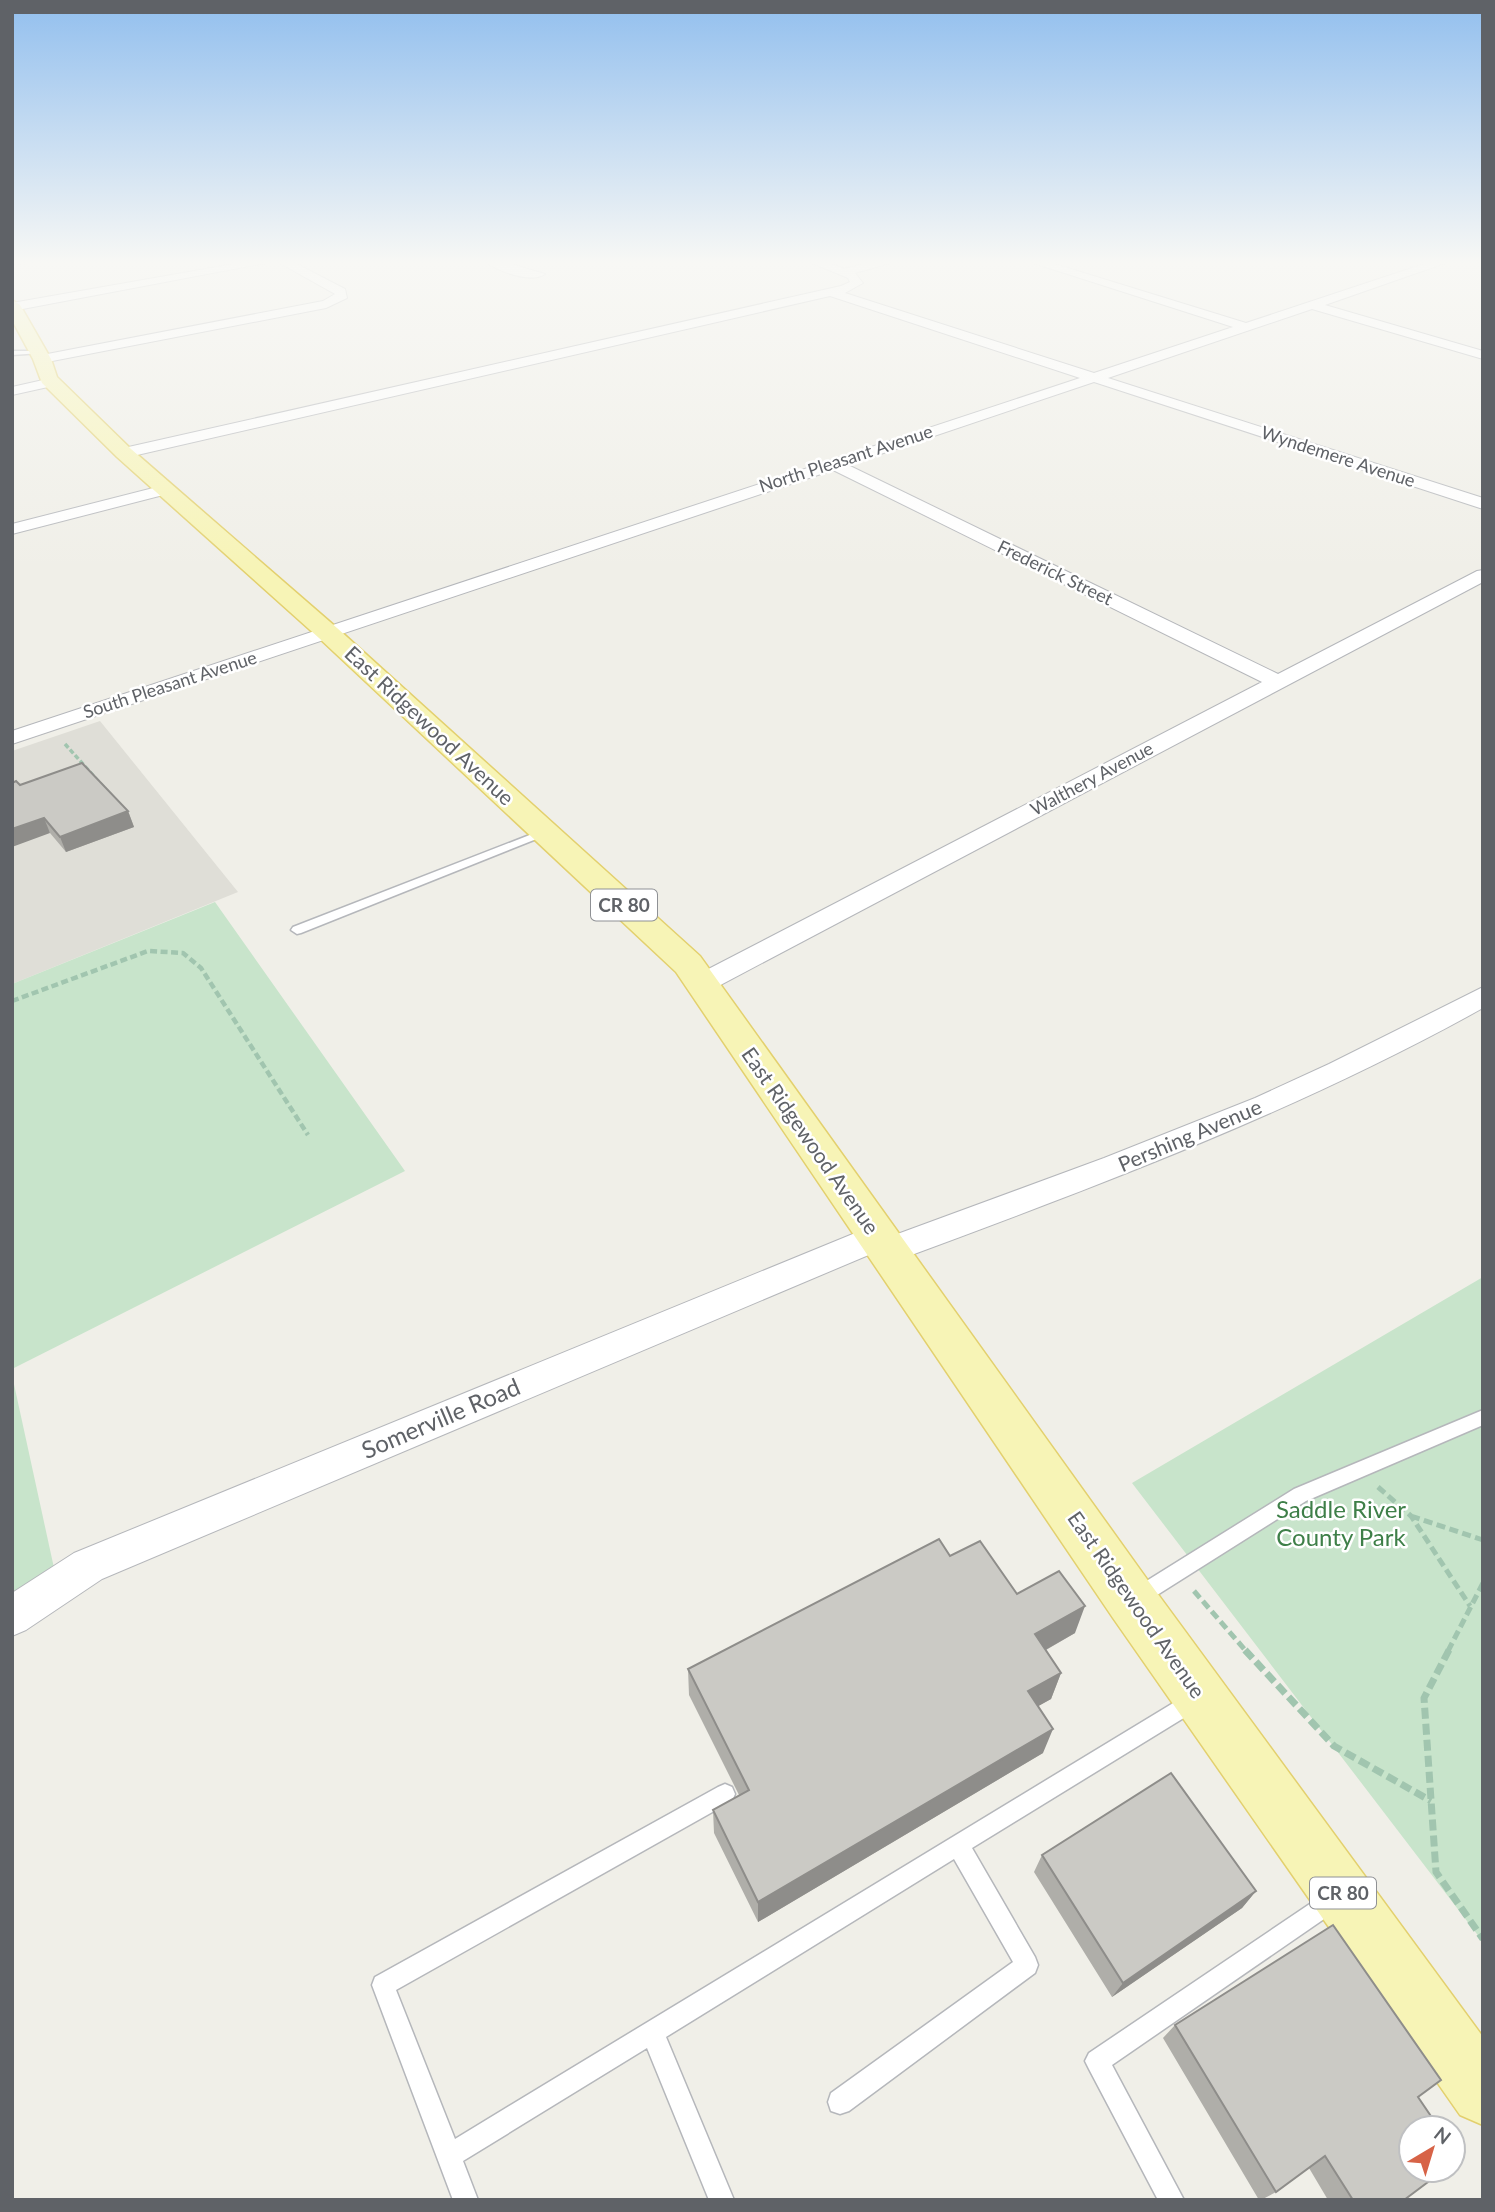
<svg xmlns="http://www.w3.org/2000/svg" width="1495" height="2212" viewBox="0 0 1495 2212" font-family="Lato,sans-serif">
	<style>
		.education { fill: #dfded7 }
		.green { fill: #c8e4cb }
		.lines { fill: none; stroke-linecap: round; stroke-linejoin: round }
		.lane-casing { stroke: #b5b7bb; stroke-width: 3 }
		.street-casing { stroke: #b5b7bb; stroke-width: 2 }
		.primary-casing { stroke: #e3d06e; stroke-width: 3 }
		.path-far4 { stroke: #a1c5af; stroke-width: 2; stroke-dasharray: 3.5 2; stroke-linecap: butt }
		.path-far3 { stroke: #a1c5af; stroke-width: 3.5; stroke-dasharray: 5 2.5; stroke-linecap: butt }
		.path-far2 { stroke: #a1c5af; stroke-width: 4.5; stroke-dasharray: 7 3.5; stroke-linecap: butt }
		.path-far1 { stroke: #a1c5af; stroke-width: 5; stroke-dasharray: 9 4.5; stroke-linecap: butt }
		.path { stroke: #a1c5af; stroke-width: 7; stroke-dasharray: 11 5; stroke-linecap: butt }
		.lane { fill: #fff; fill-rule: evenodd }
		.street { fill: #fff; fill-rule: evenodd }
		.primary { fill: #f7f4b6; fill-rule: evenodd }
		.wall { fill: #afaea9 }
		.shaded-wall { fill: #8e8d8a }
		.building { fill: #cbcac5; stroke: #8e8d8a; stroke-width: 2 }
		.labels { text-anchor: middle; stroke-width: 5; stroke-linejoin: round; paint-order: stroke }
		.far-street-label { font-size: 18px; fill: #5f6267; stroke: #fff }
		.shield { fill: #fff; stroke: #8f9195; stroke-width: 2 }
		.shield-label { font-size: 19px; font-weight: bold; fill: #5f6267 }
		.street-label { font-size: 21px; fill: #5f6267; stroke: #fff }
		.near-street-label { font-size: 24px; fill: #5f6267; stroke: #fff }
		.near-park-label { font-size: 24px; fill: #3e7f48; stroke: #fff }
	</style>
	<rect width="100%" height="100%" fill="#f0efe8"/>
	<path class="education" d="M100,721l138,171 -226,92v-233z"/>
	<path class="green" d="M215,902l190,269 -393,198v-385z
		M1483,1277v665l-351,-459z
		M12,1375l42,193 -42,27z"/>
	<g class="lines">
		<g class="lane-casing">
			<path id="lane" d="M12,351h26l3,2 -29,2z
				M545,829l6,3 -2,2 -248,99 -4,1 -6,-4 2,-3z
				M1483,1410v15l-177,76 -160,101 -7,3 -7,-3 -2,-6 2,-6 162,-101z
				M1193,1691l7,3 3,7 -3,7 -228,140 63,109 3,8 -3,8 -186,138 -9,3 -9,-3 -3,-9 3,-9 182,-131 -59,-103 -288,178 68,163h-25l-62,-152 -184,113 15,39h-25l-81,-215 3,-8 343,-190 7,-3 7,3 3,7 -3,7 -336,189 59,149z
				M1332,1889l8,3 3,8 -3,8 -228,157 72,135h-26l-69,-131 -4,-8 4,-8z"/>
		</g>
		<g class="street-casing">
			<path id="street" d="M251,261h40l54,28 2,9 -21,10 -284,55 -5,-1v-6l286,-55 12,-7 -59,-33 -264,50v-8z
				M485,261h16l44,13c-14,10 -48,-3 -60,-13z
				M807,261h17l20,8 32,-8h21l-42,12 8,10 -18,10 249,80 139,-46 -206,-66h18l201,62 187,-62h18l-126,44 158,46v8l-171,-50 -204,69 375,120v11l-389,-127 -246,83 430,209 199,-103 6,-1v12l-772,408 -10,3 -10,-3 -4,-6 4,-6 571,-296 -429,-212 -821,274v-13l1068,-353 -250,-82 -706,162 -8,-5 8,-5 717,-162 9,-4 -2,-4z
				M52,378l5,1v6l-45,10v-8z
				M165,485l6,2 2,3 -2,3 -159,41v-10z
				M1483,987v21c-187,104 -385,178 -585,252l-12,4 -12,-4 -3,-6 -769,325 -76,51 -14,6v-43l62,-40 791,-324 12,-4 12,4 3,7 212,-78 151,-60 74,-34z"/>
		</g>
		<g class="primary-casing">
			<path id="primary" d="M12,300l8,5 31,54 6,18 74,72 206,179 363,328 449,626 334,455v88l-23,-10 -347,-497 -437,-646 -357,-334 -202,-181 -75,-74 -9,-24 -21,-39z"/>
		</g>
		<path class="path-far4" d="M12,265l30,-4"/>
		<path class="path-far3" d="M65,744l50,56"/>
		<path class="path-far2" d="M12,1001l136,-50 35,2 18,15 107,167"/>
		<path class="path-far1" d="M1378,1487l33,29 59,90
			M1411,1516l72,24
			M1194,1591l52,60
			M1448,1651l35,-68"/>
		<path class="path" d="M1245,1650l89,96 97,55
			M1449,1650l-25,48 12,174 47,67"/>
		<use href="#lane" class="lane"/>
		<use href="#street" class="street"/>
		<use href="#primary" class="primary"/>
	</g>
	<path class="wall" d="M20,785l108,26 6,16 -68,25 -16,-19z
		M950,1556l67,38 58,39 -29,17 15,23 -10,26 -13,7 5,47 -285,169 -44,-89 -1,-23 26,-15 -50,-100 -1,-26z
		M1042,1855l214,36 -14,17 -130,89 -78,-125z
		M1175,2025l243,72 -14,103h-76l-19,-32 -33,24 -15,8h-2l-96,-162z"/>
	<path class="shaded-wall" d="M128,811l6,16 -68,25 -6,-15z
		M44,818l6,15 -38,14v-18z
		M1085,1606l-10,27 -49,28 9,-27z
		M1061,1673l-10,26 -32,18 9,-26z
		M1053,1729l-10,24 -285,169v-20z
		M1256,1891l-14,17 -130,89 11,-14z"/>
	<path class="building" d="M82,763l46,48 -68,26 -16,-19 -32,11v-46l4,-2 4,4z
		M939,1539l11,17 30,-15 37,53 42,-23 26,35 -50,28 26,39 -33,18 25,38 -295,173 -45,-92 36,-20 -61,-121z
		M1171,1773l85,118 -133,92 -81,-128z
		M1333,1925l108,155 -23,17 21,31h-28v42h33l-40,30h-51l-28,-44 -49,36 -101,-167z
		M1453,2148l7,10 -7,5z"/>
	<linearGradient id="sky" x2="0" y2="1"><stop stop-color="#92bfee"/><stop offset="0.46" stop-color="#f8f8f5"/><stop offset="1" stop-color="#f8f8f5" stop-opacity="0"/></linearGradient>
	<rect width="1495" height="571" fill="url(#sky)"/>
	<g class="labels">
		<g class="far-street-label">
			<text transform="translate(1338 457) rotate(18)" y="6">Wyndemere Avenue</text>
			<text transform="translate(846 459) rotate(-18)" y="6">North Pleasant Avenue</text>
			<text transform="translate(1055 573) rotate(26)" y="6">Frederick Street</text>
			<text transform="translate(170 685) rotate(-18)" y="6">South Pleasant Avenue</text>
			<text transform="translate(1092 779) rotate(-28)" y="6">Walthery Avenue</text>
		</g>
		<g class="shield">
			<rect x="591" y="889.5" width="66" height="31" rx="5"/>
			<rect x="1310" y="1877.5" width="66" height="31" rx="5"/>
		</g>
		<g class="shield-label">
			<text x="624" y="912">CR 80</text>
			<text x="1343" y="1900">CR 80</text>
		</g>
		<g class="street-label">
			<text transform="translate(429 726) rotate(43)" y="7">East Ridgewood Avenue</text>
			<text transform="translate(1190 1136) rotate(-23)" y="7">Pershing Avenue</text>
			<text transform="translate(810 1141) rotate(55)" y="7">East Ridgewood Avenue</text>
			<text transform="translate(1136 1605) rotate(55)" y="7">East Ridgewood Avenue</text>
		</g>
		<g class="near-street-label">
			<text transform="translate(441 1419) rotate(-23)" y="8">Somerville Road</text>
		</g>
		<g class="near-park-label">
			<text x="1341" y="1518">Saddle River<tspan x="1341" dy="28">County Park</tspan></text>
		</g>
	</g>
	<rect width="1495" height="2212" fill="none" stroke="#5f6267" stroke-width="28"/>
	<g transform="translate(1432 2149) rotate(38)"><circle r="33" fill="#ffffff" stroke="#bfc0c2" stroke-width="2"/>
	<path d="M0-5L12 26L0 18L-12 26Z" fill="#d76347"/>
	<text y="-10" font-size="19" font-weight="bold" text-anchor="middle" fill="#5f6267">N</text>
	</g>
</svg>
